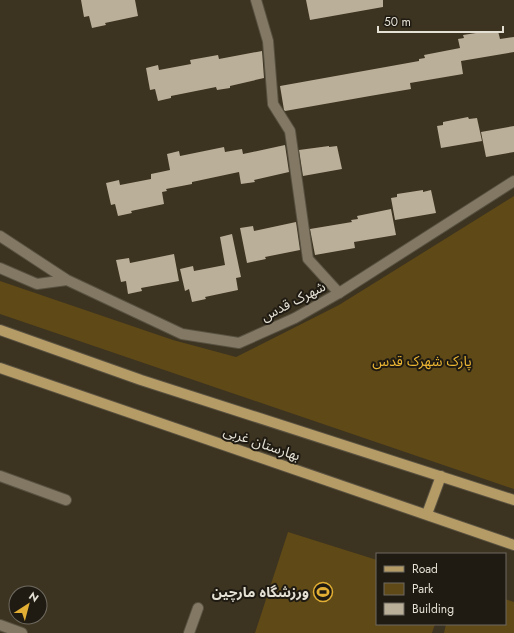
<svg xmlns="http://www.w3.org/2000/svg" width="514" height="633" viewBox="0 0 514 633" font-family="Jost,'Noto Sans Arabic',sans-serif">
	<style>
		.green { fill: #5f4917 }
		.building { fill: #baaf99 }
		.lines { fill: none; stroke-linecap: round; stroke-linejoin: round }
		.minor-casing { stroke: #595141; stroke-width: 12 }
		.tertiary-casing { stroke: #595141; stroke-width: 12 }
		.primary-casing { stroke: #595141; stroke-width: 12 }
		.minor { stroke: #827864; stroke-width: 10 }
		.tertiary { stroke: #827864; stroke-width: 10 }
		.primary { stroke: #b59b65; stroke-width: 10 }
		.labels { text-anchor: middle; stroke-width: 4; stroke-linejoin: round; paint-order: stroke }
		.street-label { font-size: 14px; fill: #e5e0d4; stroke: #1f1b13 }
		.park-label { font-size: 14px; fill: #edb733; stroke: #1f1b13 }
		.poi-label { font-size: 14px; font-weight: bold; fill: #e5e0d4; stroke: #1f1b13; text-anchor: end }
	</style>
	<rect width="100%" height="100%" fill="#3c3320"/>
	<path class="green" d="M514,196v293l-514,-175v-33l173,59 63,17 103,-52z
		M288,532l89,28v64h58l-3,9h-177z
		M505,599l9,3v31h-70l2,-9h59z"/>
	<path class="building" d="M81,0h54l3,16 -33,7 1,2 -14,3 -3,-12 -5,1z
		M306,0h77v7l-73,13z
		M489,31l1,2 8,-2 2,8 14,-2v15l-53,9 2,13 -53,9 1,6 -41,7 -85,15 -1,-1 -4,-24 139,-25v-2l6,-1 -1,-3 36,-7 -2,-9 6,-1 -1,-3z
		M262,51l2,27 -34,8v2l-13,2 -1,-3 -45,9v2l-13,3 -3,-12 -5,1 -4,-22 12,-3 1,5 32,-6 -1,-4 28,-5 1,4z
		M468,117l1,2 8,-1 5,23 -41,7 -4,-22 6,-1v-3z
		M514,126v26l-28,5 -5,-25z
		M285,145l4,27 -35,8 1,2 -14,2 -2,-12 -47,10v2l-26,5 1,2 -5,1 2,12 -33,7 1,2 -14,3 -3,-12 -4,1 -5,-22 13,-3 1,5 31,-6v-5l19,-4 -3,-16 12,-3 1,5 44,-9 1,5 17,-3 1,5z
		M329,146v1l8,-1 5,23 -39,7 -4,-26z
		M423,190v2l8,-2 5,23 -41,7 -4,-22 6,-1v-3z
		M391,209l5,26 -42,7 1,6 -40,7 -5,-26 42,-7 -1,-2 7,-1 -1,-3z
		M296,222l4,28 -35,7 1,2 -19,4 -7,-35 13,-2 1,5z
		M232,234l9,43 -5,1 2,12 -33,7 1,2 -14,3 -3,-13 -4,2 -5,-22 13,-3 1,5 31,-6 -5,-28z
		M174,254l5,27 -38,7 1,3 -14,3 -2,-13 -5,1 -5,-22 13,-2 1,5z"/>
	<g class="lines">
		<g class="minor-casing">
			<path id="minor" d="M256,0l12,41 5,63 17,27 18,128 31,34
				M0,476l66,24
				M0,625l22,8
				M189,633l9,-25"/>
		</g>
		<g class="tertiary-casing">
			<path id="tertiary" d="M0,236l67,44 115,54 57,9 56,-25 44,-25 175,-112
				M0,268l37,16 30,-4"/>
		</g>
		<g class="primary-casing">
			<path id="primary" d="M0,330l141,50 373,120
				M0,368l514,177
				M427,514l14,-38"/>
		</g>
		<use href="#minor" class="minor"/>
		<use href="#tertiary" class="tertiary"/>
		<use href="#primary" class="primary"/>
	</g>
	<defs>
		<g id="stadium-ring" transform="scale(1)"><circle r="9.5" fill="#1f1b13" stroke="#e2af34" stroke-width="1.5"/><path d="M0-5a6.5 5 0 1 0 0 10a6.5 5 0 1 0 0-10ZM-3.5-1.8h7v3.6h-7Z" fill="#e2af34"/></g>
	</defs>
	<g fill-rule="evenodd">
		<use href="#stadium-ring" x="323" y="592"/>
	</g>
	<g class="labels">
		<g class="street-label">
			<text transform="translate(293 301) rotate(-27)" y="5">شهرک قدس</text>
			<text transform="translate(262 443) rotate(19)" y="5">بهارستان غربی</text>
		</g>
		<g class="park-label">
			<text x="422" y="366">پارک شهرک قدس</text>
		</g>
		<g class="poi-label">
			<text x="309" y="597">ورزشگاه مارچین</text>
		</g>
	</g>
	<rect x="376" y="553" width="130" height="72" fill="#1f1b13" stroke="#6e6a60"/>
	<rect x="384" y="566" width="20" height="6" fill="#b59b65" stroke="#6e6a60"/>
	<text x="412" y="573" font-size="12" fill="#e5e0d4">Road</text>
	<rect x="384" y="583" width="20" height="12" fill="#5f4917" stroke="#6e6a60"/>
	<text x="412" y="593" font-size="12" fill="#e5e0d4">Park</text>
	<rect x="384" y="603" width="20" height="12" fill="#baaf99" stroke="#6e6a60"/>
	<text x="412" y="613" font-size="12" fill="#e5e0d4">Building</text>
	<g transform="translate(28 605) rotate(36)"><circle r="19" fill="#1f1b13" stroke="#6e6a60"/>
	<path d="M0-3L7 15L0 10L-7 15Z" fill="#e2af34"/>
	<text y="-6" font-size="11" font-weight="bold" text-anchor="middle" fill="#e5e0d4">N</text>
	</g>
	<path d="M378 26v6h125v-6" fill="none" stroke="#e5e0d4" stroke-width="2"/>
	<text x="384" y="26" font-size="12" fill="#e5e0d4" stroke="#1f1b13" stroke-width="3" paint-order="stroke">50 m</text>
</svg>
